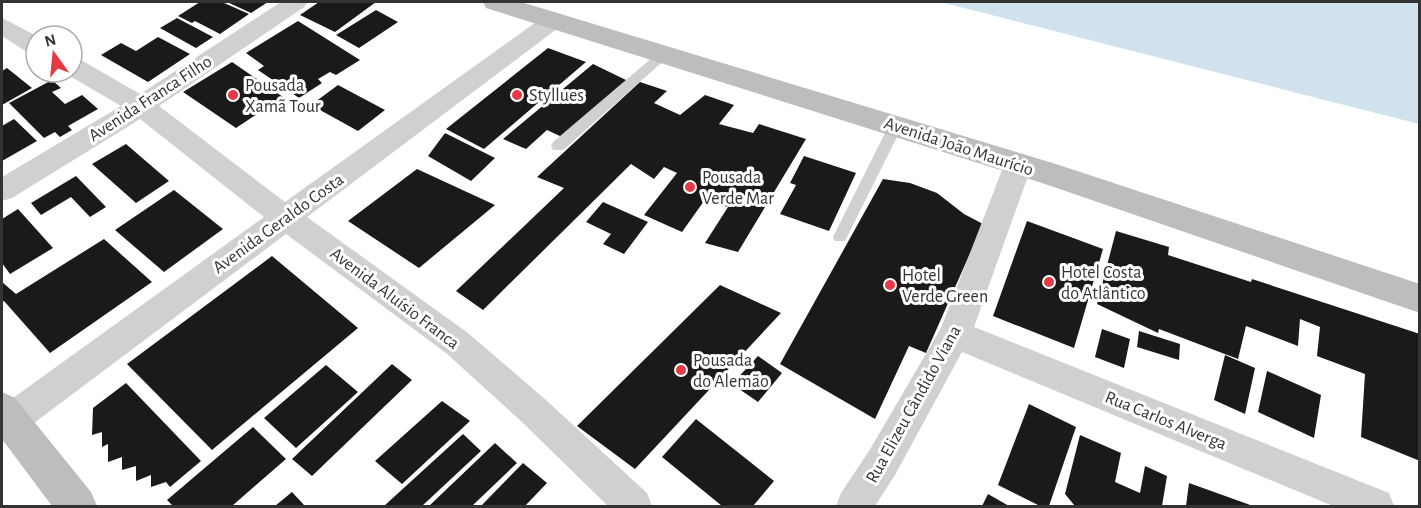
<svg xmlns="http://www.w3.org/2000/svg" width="1421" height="508" viewBox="0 0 1421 508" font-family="'Alegreya Sans',sans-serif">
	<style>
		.water { fill: #cfe2ee }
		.building { fill: #1a1a1a }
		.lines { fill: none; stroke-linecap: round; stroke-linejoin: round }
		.service { fill: #d0d0d0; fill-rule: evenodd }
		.minor { fill: #d0d0d0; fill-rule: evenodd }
		.secondary { fill: #bdbdbd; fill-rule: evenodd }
		.poi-dot { fill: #e63946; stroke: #fff; stroke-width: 2 }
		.labels { text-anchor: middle; stroke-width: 6; stroke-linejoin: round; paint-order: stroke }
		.poi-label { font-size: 18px; fill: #333; stroke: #fff; text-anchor: start }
		.street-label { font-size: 18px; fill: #333; stroke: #fff }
	</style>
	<rect width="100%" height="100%" fill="#fff"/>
	<path class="water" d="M940,2h479v122z"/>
	<path class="building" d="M200,2h22l27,12 -29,20 -25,-13 -3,2 -14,-7z
		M227,2h41l-17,11z
		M319,2h57l-41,30 -35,-17z
		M376,10l22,12 -39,26 -23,-13z
		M177,18l36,19 -17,11 -36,-20z
		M298,21l62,39 -24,15 -6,-3 -12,7 4,4 -23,15 -41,-28 6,-4 -18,-13z
		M158,37l32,17 -42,28 -47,-27 20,-12 15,8z
		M548,48l38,14 -102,87 -38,-20z
		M232,62l51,35 -47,31 -53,-36z
		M593,64l35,17 -66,56 -15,-7 -21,19 -23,-10z
		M7,68l25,20 -30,17v-34z
		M52,80l9,8 -9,4 13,12 17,-9 16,14 -30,17 4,4 -12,7 -5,-5 -11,6 -35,-35z
		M640,82l27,9 -13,12 26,12 25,-20 29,10 -15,19 34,9 6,-9 47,15 -68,113 -33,-9 23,-36 -24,-6 -22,31 -38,-17 33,-42 -13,-6 -10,12 -23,-15 -148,146 -27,-19 108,-103 -27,-11z
		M338,85l47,25 -27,21 -47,-26z
		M14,119l23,22 -35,20v-35z
		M445,133l50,25 -24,23 -43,-25z
		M126,144l43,37 -33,22 -44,-39z
		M804,156l52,17 -27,58 -49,-17 16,-29 -6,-2z
		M417,169l78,36 -76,63 -71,-47z
		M76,176l30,31 -16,10 -19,-20 -30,18 -10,-12z
		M883,179l27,4 27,10 27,21 19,10 -57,129 -17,-7 -34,73 -95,-55z
		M174,190l49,39 -59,43 -49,-42z
		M603,202l45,20 -24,32 -21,-10 8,-10 -25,-12z
		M18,209l35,39 -43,26 -8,-11v-44z
		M1027,221l76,28 -29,99 -81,-32z
		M1116,231l53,16 -1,8 83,27 1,-3 168,55v127l-59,-24 4,-63 -48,-18 3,-29 -20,-8 -2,27 -52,-20 -8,33 -79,-30 -1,4 -61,-29z
		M104,239l48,43 -102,71 -46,-52 -2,1v-20l14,12z
		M272,256l86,72 -146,122 -85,-86z
		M720,285l61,28 -146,156 -58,-43z
		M1102,329l28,10 -6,29 -29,-11z
		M1139,331l41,13 -1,16 -42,-13z
		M1225,355l30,13 -10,46 -31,-14z
		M758,356l24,17 -24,29 -26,-18z
		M392,364l20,16 -100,96 -20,-17z
		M326,365l32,27 -62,56 -32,-30z
		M1267,371l54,24 -7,43 -56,-26z
		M126,383l75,78 -31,26 -4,-5 -15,5v-12l-15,6v-15l-14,4v-13l-14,5v-18l-6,3v-15l-10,3 1,-27z
		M442,401l28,20 -68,63 -27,-23z
		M1029,404l47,23 -27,79h-9l-42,-21z
		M696,419l78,62 -21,25h-31l-60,-49z
		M253,427l33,32 -54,47h-59l-6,-6z
		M463,434l18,17 -59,55h-38z
		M1080,435l41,18 -6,29 25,11 5,-27 22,10 -5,30h-87l-10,-12z
		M495,443l22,20 -45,43h-43z
		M523,463l24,20 -22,23h-44z
		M1189,483l64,23h-67z
		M292,492l12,13 -2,1h-27z
		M988,494l21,12h-27z"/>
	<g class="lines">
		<path class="service" d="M664,50l4,1 2,3 -2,3 -105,93h-10l-2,-4 2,-4 107,-91z
			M896,120l7,5 -58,116h-10l-2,-4 56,-112z"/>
		<path class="minor" d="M281,2h27l-4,5 -145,99 126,96 261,-187 8,-3 8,3 4,5 -4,5 -255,192 161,116 78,67 101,93 5,13h-44l-86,-84 -76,-69 -160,-119 -272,204 -12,4v-36l262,-189 -124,-98 -128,79 -10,3v-24l119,-71 -58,-34h9v-14l9,2 59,34z
			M2,18l35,18 -1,18 -9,-2 -25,-16z
			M1018,155l10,3 4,7 -58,162 415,166 5,13h-61l-371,-154 -67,123 -20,31h-39l5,-13 28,-42 72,-123 63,-163 4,-7z"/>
		<path class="secondary" d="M483,2h38l535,162 364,120v29l-375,-129 -559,-176z
			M2,392l13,6 76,94 6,14h-45l-50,-67z"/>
	</g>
	<g class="poi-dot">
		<circle cx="233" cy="95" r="6"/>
		<circle cx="517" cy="95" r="6"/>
		<circle cx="690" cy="187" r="6"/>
		<circle cx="1049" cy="282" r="6"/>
		<circle cx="890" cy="285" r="6"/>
		<circle cx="681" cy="370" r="6"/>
	</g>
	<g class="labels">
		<g class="poi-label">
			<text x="245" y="91">Pousada<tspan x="245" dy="21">Xamã Tour</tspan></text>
			<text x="529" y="101">Styllues</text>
			<text x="702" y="183">Pousada<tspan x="702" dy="21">Verde Mar</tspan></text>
			<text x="1061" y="278">Hotel Costa<tspan x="1061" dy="21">do Atlântico</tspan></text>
			<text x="902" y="281">Hotel<tspan x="902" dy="21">Verde Green</tspan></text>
			<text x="693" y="366">Pousada<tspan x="693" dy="21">do Alemão</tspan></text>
		</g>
		<g class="street-label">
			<text transform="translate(150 98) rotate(-33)" y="6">Avenida Franca Filho</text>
			<text transform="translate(959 146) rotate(18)" y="6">Avenida João Maurício</text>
			<text transform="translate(278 223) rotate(-36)" y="6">Avenida Geraldo Costa</text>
			<text transform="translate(395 298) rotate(37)" y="6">Avenida Aluísio Franca</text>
			<text transform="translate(913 404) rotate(-61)" y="6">Rua Elizeu Cândido Viana</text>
			<text transform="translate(1166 420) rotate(22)" y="6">Rua Carlos Alverga</text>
		</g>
	</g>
	<rect width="1421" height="508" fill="none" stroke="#333333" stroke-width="6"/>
	<g transform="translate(54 54) rotate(345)"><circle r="28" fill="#ffffff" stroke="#adadad" stroke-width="1.5"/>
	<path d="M0-4.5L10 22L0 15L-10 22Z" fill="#e63946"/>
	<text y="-9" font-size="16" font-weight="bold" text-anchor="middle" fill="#333333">N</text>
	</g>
</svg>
